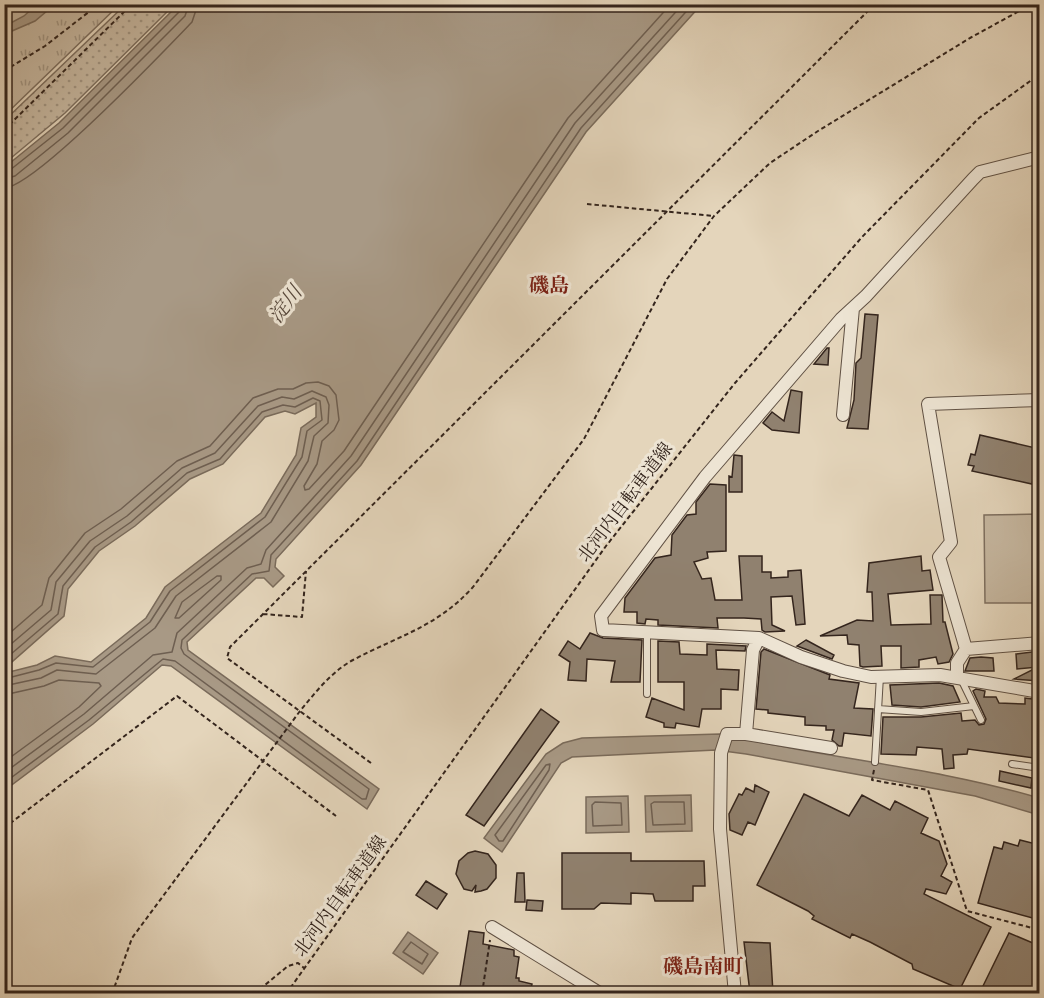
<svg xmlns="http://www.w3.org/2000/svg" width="1044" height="998" viewBox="0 0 1044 998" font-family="'Sorts Mill Goudy','Noto Serif JP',serif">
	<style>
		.grass { fill: url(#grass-dots); stroke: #7d6e5e; stroke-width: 1.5 }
		.park { fill: url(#park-tufts); stroke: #7d6e5e; stroke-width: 1.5 }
		.garden { fill: #c6b7a0; stroke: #7d6e5e; stroke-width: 1.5 }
		.water { fill: #a89985; stroke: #7a6b5b; stroke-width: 1.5 }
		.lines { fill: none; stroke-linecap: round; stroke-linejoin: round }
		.shore { stroke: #6e5f51; stroke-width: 1.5 }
		.building { fill: #90816f; stroke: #34251d; stroke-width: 1.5 }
		.service-casing { stroke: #605144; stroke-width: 8 }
		.minor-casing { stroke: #605144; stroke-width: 14 }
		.path { stroke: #34251d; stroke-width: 2; stroke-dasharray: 4.5 3; stroke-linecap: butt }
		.service { stroke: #ede4d3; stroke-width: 6 }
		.minor { stroke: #ede4d3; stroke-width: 12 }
		.labels { text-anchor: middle; stroke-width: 6; stroke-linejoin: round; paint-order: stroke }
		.street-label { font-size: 18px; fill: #34251d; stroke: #ede4d3 }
		.neighbourhood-label { font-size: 20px; font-weight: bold; fill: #7a1f14; stroke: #ede4d3 }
		.water-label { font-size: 20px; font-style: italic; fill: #57483c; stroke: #ede4d3 }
	</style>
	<defs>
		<pattern id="grass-dots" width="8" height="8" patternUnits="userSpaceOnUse" patternTransform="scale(1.5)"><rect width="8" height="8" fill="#c6b7a0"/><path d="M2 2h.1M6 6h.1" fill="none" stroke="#a29582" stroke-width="1.8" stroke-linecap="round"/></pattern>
		<pattern id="park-tufts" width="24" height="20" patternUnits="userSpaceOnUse" patternTransform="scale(1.5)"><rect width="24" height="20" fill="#c6b7a0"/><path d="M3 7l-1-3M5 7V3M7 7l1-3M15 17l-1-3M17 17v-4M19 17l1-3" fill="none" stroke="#a29582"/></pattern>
	</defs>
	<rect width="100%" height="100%" fill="#e4d5bb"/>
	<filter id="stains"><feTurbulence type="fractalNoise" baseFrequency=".00333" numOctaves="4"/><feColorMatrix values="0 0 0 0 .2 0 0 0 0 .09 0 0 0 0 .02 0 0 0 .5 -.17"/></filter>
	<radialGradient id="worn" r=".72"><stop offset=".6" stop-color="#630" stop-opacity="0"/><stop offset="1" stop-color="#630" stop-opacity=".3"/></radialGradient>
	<path class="grass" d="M125,5h49l-109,108 -60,50v-43z"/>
	<path class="park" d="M5,5h114l-114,110z"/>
	<path class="garden" d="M1039,514v89h-54l-1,-88z"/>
	<path class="water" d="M36,5h18l-19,16 -30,13v-8l19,-10z
		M178,5h523l-115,127 -225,333 -85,94 -1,8 9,9 -11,11 -9,-9h-8l-69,64 1,8 191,139 -12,20 -196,-143 -9,-1 -69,59 -88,66v-117l32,-8 18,-9 36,6 55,-44 19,-31 96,-74 35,-58 5,-27 15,-11v-14l-21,11 -10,-3 -20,6 -42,47 -33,15 -55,47 -36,25 -31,38 -4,27 -59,52v-501l54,-44z
		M720,734c104,24 215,33 319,64v17l-64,-19 -229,-42 -30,-4 -144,7 -11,6 -59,89 -18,-14 62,-84 17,-11 19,-5z
		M691,795l1,36 -46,1 -1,-36z
		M628,796l1,36 -43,1v-36z
		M408,932l30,21 -15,21 -30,-21z"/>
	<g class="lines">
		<path class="shore" d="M4,172l6,-2 53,-42 117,-117 2,-7
			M4,179l11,-3 53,-43 117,-117 4,-12
			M4,188c31,-1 160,-137 188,-166l6,-18
			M217,576h4v4l-42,38h-4l7,-16z
			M4,638l38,-33 7,-27 36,-45 36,-24 56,-48 33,-15 43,-48 25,-9h15l13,-6 12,-1 11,4 7,9 3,25 -5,10 -12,11 -5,23 -13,22 1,4 4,-1 35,-38 224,-333 103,-114
			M4,650l47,-40 5,-28 34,-41 37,-25 55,-48 33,-15 43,-47 24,-9 12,2 18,-8 14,6 3,8 -1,18 -14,13 -6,25 -37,61 -95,74 -21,32 -59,46 -39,-4 -16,8 -37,8
			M4,660l54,-46 5,-28 32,-39 36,-25 56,-49 33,-14 42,-47 21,-7 12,2 18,-9 7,3 2,19 -15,11 -5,26 -37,60 -95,74 -20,31 -57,45 -37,-4 -17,7 -35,9
			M4,695l40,-9 15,-6 40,3 2,3 -22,21 -75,55
			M550,764l-1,6 -46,71h-4l-4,-6 51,-70z
			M4,773l80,-59 69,-59 19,-3 5,-19 70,-65 14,-4 5,-14 85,-94 224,-333 108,-119
			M4,783l85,-63 74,-61 12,2 187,138h4l3,-10 -185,-135 -3,-6 1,-8 70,-66 17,-3 2,-16 86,-94 224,-333 112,-124
			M595,802l26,1 1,22 -29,1 -1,-21z
			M654,802h30l1,22 -32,1 -2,-21z
			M411,942l17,12 -6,10 -19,-12z"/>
	</g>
	<path class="building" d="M865,314l13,1 -10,114 -21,-1 7,-28 2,-37 5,-5z
		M827,348h2l-1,17 -14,-1z
		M791,390l11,2 -3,41 -27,-3 -9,-7 9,-11 12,9z
		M980,435l60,14v24l-5,-1 -3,12 -60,-13 2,-5 -6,-1 3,-11 4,1z
		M734,455l8,1v36h-13v-16l3,1z
		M710,484l16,1v66l-19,1 1,6 -14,4 8,17 9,-1 4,22h27l-3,-44h23v16h9v6l17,-1v-6l13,-1 4,54 -9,1 -4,-29 -21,1 1,28 13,6 -20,1 -3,-2 -1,-11 -17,-1h-27l1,10 -60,-3v-5l-12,-1 -1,5 -8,-1v-11h-13l1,-14 30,-40 16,-3 1,-20 15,-20 9,-1v-12z
		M921,556l1,15 8,-1 3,20 -45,4 3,31 40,-1 -1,-29h12l1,27h2l8,32 -4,8 -11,2 -2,-7 -17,3v7l-18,1v-22h-20l1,20 -19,1 -3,-1 -1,-21 -11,-1 -1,-9 -27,1 37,-16 16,1 -1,-29h-5l2,-29z
		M590,633l13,5 39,2 -2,42h-29l4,-21 -28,-2 -1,22 -18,-1 2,-18 -11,-7 9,-14 12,8z
		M806,640l28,15 -2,4 -35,-13z
		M658,641l21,1 1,12 27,1v-11l39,2 -1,5 -29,-1 1,19 22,1 -1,20 -17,-1v20h-19l-3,18 -23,-4 -1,5 -11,-1v-4l-18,-6 6,-19 32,12v-28h-26z
		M764,649l66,26 -1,4 30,4 -5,25 19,1 -2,27 -27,-3 -2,13h-3l-7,-6 2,-10h-8v-4l-21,-1v-8l-37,-4v-3l-12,-1 5,-57z
		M1040,651v30l-26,-2 24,-12 -21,2 -1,-15z
		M981,657l12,1 1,13h-29l5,-13z
		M939,683l14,3 7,16 -39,5 -29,-2 -2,-20z
		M976,689l9,2 -1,6h12l3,6 26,1v-6l15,2v31l-6,27 -66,-9 -1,5 -14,1 1,13 -10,1 -2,-20 -25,-2 -1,8 -35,-1 2,-37h38l40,-4 1,8 13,-1 4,5 5,-1 2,-5 -13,-28z
		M541,709l18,13 -75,104 -18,-11z
		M1000,771l32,7 -1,10 -32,-7z
		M755,785l14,7 -14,33 -7,-3 -6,13 -12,-5 -1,-16 10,-20 3,1 4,-7 8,4z
		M804,794l45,22 13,-21 28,15 5,-9 33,17 -7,15 18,8 8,23 -6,12 11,6 -6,12 -20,-5 -2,5 67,33 -31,62 -47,-20 -1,-5 -42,-22 -18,-8 -2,4 -38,-19 2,-3 -6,-5 -51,-26z
		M1020,840l20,5v75l-62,-17 16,-56 8,2 2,-7 14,4z
		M475,851l13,3 8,11v13l-9,11 -6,2 -6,1 1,-7 -4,6 -8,-2 -8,-15 3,-13 9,-8z
		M562,853h69v8h73l1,25h-12v15h-38l-2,-7 -22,-1v11l-30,-1 -7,6h-32z
		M517,873h7l1,29h-10z
		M426,881l21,13 -10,15 -21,-14z
		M527,900l16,1 -1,10 -16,-1z
		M469,931l15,2 -1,11 31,6v6l5,1 -3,21h3v3l13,3 -2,9h-71z
		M1009,933l31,13v27l-9,20h-37l-12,-5z
		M744,942l26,1 3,50h-23z"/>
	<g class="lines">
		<g class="service-casing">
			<path id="service" d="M647,632v62
				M961,679l20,41
				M878,709l43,3 53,-6
				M875,762l5,-86
				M1012,764l28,4"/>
		</g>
		<g class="minor-casing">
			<path id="minor" d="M1040,157l-60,15 -7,7 -107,117 -25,23 -136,158 -104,139 2,14 156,8 42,19 42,14 28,6 69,-2 100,17
				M1040,400l-112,4 23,138 -12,15 27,92 74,-6
				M843,415l10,-107
				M957,678v-15l9,-14
				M746,734l7,-84 6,-12
				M492,927l109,67
				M735,994l-15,-165 1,-76 6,-19h19l85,14"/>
		</g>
		<path class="path" d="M4,71l41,-25 54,-42
			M4,130l128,-126
			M587,204l127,12
			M263,614l39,3 4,-46
			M371,763l-144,-105 3,-11 645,-643
			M874,770l-2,10 56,10 39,121 73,19
			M4,828l173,-132 159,120
			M4,984l31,10
			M113,991l9,3
			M112,994l20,-56 168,-227c15,-18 31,-39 53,-51 45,-24 84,-33 120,-73l111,-148 83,-160 47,-63 56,-53 48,-32 152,-93 62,-34
			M254,994l34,-28 10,-3 6,5
			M286,994l320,-448 129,-163 127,-146 117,-119 61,-44
			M482,994l8,-54"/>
		<use href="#service" class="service"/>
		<use href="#minor" class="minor"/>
	</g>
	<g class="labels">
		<g class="street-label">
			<text transform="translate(625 502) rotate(-53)" y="6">北河内自転車道線</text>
			<text transform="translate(340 896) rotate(-54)" y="6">北河内自転車道線</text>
		</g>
		<g class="neighbourhood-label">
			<text x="549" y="292">磯島</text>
			<text x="703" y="973">磯島南町</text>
		</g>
		<g class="water-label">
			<text transform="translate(285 304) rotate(-53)" y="7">淀川</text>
		</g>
	</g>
	<rect width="1044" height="998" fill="none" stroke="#e4d5bb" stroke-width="24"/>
	<rect x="6" y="6" width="1032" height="986" fill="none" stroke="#34251d" stroke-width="3"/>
	<rect x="12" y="12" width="1020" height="974" fill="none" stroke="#34251d" stroke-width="1.5"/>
	<rect width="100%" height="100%" filter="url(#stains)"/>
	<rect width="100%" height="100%" fill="url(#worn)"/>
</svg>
